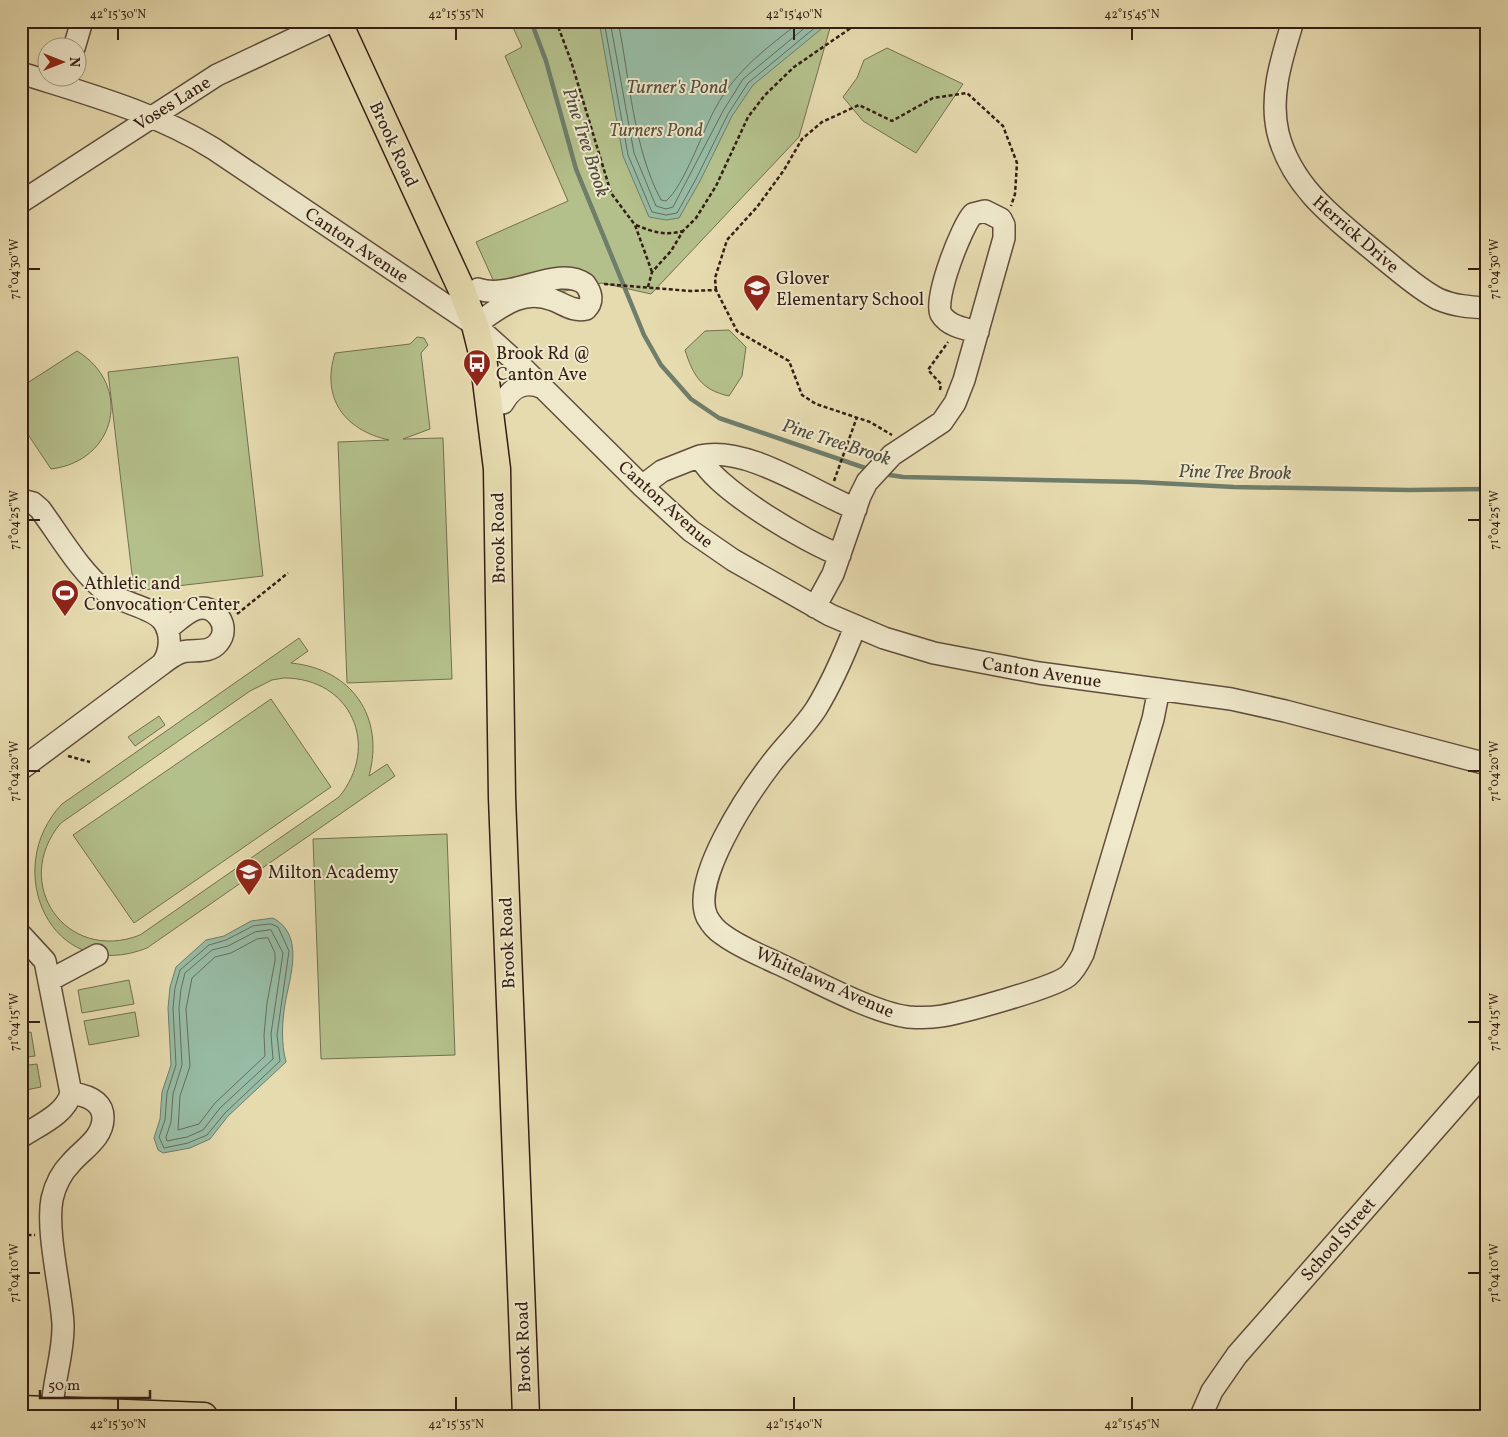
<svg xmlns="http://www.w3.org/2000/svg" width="1508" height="1437" viewBox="0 0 1508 1437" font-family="Vollkorn,serif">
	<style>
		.green { fill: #b4c08b; stroke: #746f50; fill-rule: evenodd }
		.water { fill: #97bca5; stroke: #6f7d6b }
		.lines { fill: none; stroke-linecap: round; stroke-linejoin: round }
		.shore { stroke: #666d5d; stroke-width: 1 }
		.stream { stroke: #6f7d6b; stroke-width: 4.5 }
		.minor-casing { stroke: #604d3c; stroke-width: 24 }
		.major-casing { stroke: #341e15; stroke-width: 29 }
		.path { stroke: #341e15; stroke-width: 2.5; stroke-dasharray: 4 2.5; stroke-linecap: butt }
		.minor { stroke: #efe8cb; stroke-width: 21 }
		.major { stroke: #e6dbaf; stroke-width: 26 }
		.ticks { fill: none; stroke: #341e15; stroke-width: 2 }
		.labels { text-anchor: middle; stroke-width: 4; stroke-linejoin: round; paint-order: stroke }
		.street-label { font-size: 18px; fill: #341e15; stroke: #efe8cb }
		.park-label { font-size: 18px; font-style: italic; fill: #5a4f38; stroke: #efe8cb }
		.poi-label { font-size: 18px; fill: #341e15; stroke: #efe8cb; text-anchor: start }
		.water-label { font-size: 19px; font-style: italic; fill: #524d40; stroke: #efe8cb }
		.neatline { fill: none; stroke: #341e15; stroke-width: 2 }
		.ticks-label { font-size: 12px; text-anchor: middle; fill: #341e15 }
	</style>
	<rect width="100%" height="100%" fill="#e6dbaf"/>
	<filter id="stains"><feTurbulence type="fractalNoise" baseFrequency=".004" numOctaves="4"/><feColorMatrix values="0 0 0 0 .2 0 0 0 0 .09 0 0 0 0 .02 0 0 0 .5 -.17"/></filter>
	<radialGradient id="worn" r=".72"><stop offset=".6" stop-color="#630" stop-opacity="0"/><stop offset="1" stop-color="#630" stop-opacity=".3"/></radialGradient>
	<path class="green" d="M510,21h322l-33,116 -148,157 -49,-11 -98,21 -28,-62 92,-41 -63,-145 17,-9z
		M887,48l76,36 -47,69 -53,-32 -20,-24 14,-19 7,-18z
		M729,330l17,17 -4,29 -13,20c-28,-6 -36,-21 -44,-46l20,-19z
		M417,337l7,1 4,7 -7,8 9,76 -27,10 40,-1 9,241 -105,4 -9,-241 51,-2c-45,-10 -68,-42 -54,-87l75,-9z
		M77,351c56,34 40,110 -26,118l-30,-45v-37z
		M238,357l25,219 -129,15 -26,-219z
		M299,638l9,13 -17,12c61,6 94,54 78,113l18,-12 8,12 -248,172c-96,38 -147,-79 -85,-144zM284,678c67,0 97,68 55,119l-199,138c-74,29 -130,-52 -79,-112l189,-132 22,-11z
		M271,699l60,88 -197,136 -61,-88z
		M159,716l6,9 -30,21 -7,-9z
		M447,834l8,221 -134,4 -8,-220z
		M129,980l5,24 -52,9 -4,-23z
		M135,1012l4,24 -50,9 -5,-24z
		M31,1032l4,24 -14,2v-24z
		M37,1064l4,23 -20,4v-25z"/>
	<path class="water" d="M599,21h232l-78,64 -21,31 -32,65 -21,37 -13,2 -17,-3 -26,-61z
		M273,918c32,17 17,58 12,86 -3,19 -4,39 1,58l-58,54 -18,23 -20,9 -27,5 -5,-3 -4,-12 6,-19 2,-27 9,-27 -3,-57 2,-21 6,-20 30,-27 18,-4 27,-15z"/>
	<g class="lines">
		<path class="shore" d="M604,21l24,134 24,57 14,3 11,-2 19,-34 32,-65 20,-31 75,-62
			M610,21l24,132 22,53 10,3 7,-2 50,-96 20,-32 70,-58
			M618,21c12,59 15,126 43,179l5,1c18,-15 37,-71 50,-94 21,-38 51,-59 85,-86
			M271,924l7,3 11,24 -12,84 3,26 -55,52 -18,22 -19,8 -24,5 -5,-11 6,-17 2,-27 9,-28 -3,-57 2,-20 5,-18 29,-25 17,-5 27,-14z
			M271,930l12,23 -12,81 2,25 -53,49 -17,22 -16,7 -20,4 -1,-4 5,-15 2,-28 9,-29 -3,-57 2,-19 4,-16 27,-23 16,-4 27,-14z
			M268,938l7,15v8l-8,42 -3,32 1,21 -50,47 -16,21 -21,6 2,-34 10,-30 -4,-57 6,-31 23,-21 16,-4 26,-14z"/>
		<path class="stream" d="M531,21l15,40 30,108 68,166 17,30 30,34 28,19 152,52
			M883,474l20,3 235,5 96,5 175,3 78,-1"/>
		<g class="minor-casing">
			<path id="minor" d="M1293,21c-11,37 -24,74 -15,112 14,56 60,88 102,123 19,15 37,32 58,43 16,7 32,8 49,9
				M74,48l8,-27
				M21,73c66,21 134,39 193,76l261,176 49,44 118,117 49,45 42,29 97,55 54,23 50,15 105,20 192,26 54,12 202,53
				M21,202l196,-127 115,-54
				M475,325c23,-16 47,-38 78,-25 11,4 20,12 33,9 8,-8 5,-17 -1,-25 -27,-20 -74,17 -107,5
				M503,403c9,-17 23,-23 40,-15
				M700,456c47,-11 113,36 156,53
				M642,486l20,-15 38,-15c11,31 109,88 140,99
				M21,500l12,3 7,6c20,27 39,61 65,82 15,12 48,16 58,30 9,12 8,31 -1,43l-141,105
				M815,607l18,-33 27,-78 7,-14 25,-27 50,-33 13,-19 9,-23 40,-142v-13l-3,-6 -16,-8 -12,3c-11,11 -40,86 -32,100 7,12 24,15 37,18
				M855,627c-11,28 -23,56 -39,82 -13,20 -31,36 -45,55 -23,30 -81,116 -64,153 4,7 9,13 15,17 17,13 38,21 57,30 35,16 92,48 129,53 12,1 23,1 34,-1 22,-4 111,-28 126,-40 7,-6 11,-14 15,-22l70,-235 6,-30
				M162,664c6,-4 12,-10 20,-12 12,-3 27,2 36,-9 14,-16 -3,-40 -22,-34 -10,3 -20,14 -29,20
				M21,935l24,26 26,132c-5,21 -32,32 -50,44
				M50,980l47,-25
				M52,1410c1,-29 12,-57 11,-86 -2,-35 -17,-92 -11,-125 3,-13 9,-26 19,-36 12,-14 32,-25 32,-45 0,-18 -18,-23 -32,-25
				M1201,1416l11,-25 25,-36 250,-285"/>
		</g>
		<g class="major-casing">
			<path id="major" d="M338,21l123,267 14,37 8,32 14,112 5,328 24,619
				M21,1409l183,7"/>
		</g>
		<path class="path" d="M556,21l15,40 40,132 24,32 17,47
			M636,225c17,7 29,11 47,6
			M604,284l86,7 26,-1 21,41 52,30 13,34 14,9 54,18 22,13
			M648,287l4,-15 19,-21 12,-20 13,-13 20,-32 32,-69 17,-22 29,-28 67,-46
			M716,290l-1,-12 12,-38 30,-33 27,-37 18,-31 20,-17 37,-17 33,16 41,-23 34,-5 36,33 14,37 -2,31 -4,12
			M940,390l1,-6 -13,-14 20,-28
			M834,481l23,-64
			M237,614l51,-41
			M68,756l22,6
			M21,868l6,-4
			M21,1235h14"/>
		<use href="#minor" class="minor"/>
		<use href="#major" class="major"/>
	</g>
	<path class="ticks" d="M118,28v12M456,28v12M794,28v12M1132,28v12M28,269h12M1468,269h12M28,520h12M1468,520h12M28,771h12M1468,771h12M28,1022h12M1468,1022h12M28,1273h12M1468,1273h12M118,1397v13M456,1397v13M794,1397v13M1132,1397v13"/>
	<defs>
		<g id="school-pin" transform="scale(1.4375)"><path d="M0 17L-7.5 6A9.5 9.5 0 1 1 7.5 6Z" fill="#8f2418" stroke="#efe8cb"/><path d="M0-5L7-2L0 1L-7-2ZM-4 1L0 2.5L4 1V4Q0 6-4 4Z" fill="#fff"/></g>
		<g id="bus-pin" transform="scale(1.4375)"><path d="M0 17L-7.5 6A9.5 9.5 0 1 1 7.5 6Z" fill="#8f2418" stroke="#efe8cb"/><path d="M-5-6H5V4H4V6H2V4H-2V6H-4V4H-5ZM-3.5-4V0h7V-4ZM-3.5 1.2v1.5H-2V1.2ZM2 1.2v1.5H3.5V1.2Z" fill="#fff"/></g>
		<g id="stadium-pin" transform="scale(1.4375)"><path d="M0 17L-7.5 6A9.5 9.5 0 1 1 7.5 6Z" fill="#8f2418" stroke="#efe8cb"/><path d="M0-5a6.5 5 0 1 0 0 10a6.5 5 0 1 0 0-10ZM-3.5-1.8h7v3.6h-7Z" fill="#fff"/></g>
	</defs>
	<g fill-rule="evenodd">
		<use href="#school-pin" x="757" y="288"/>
		<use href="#bus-pin" x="477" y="363"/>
		<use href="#stadium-pin" x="65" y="593"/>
		<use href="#school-pin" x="249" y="872"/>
	</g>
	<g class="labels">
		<g class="street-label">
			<text transform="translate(172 103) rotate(-32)" y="6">Voses Lane</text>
			<text transform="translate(394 144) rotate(65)" y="6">Brook Road</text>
			<text transform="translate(1356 234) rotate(41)" y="6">Herrick Drive</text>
			<text transform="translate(357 245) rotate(34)" y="6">Canton Avenue</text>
			<text transform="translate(666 504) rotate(42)" y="6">Canton Avenue</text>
			<text transform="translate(498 538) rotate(-91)" y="6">Brook Road</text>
			<text transform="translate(1042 672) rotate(9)" y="6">Canton Avenue</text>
			<text transform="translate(507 943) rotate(-92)" y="6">Brook Road</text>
			<text transform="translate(825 982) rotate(24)" y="6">Whitelawn Avenue</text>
			<text transform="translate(1338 1239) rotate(-49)" y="6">School Street</text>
			<text transform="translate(523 1347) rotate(-92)" y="6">Brook Road</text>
		</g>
		<g class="park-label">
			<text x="656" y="136">Turners Pond</text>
		</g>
		<g class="poi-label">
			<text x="776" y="284">Glover<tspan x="776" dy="21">Elementary School</tspan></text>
			<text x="496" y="359">Brook Rd @<tspan x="496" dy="21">Canton Ave</tspan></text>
			<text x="84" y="589">Athletic and<tspan x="84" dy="21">Convocation Center</tspan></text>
			<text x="268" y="878">Milton Academy</text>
		</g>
		<g class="water-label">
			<text x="677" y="93">Turner's Pond</text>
			<text transform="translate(587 142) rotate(72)" y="7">Pine Tree Brook</text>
			<text transform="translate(837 441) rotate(18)" y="7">Pine Tree Brook</text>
			<text transform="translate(1235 471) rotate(1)" y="7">Pine Tree Brook</text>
		</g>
	</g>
	<rect width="1508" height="1437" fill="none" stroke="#e6dbaf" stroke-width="55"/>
	<g transform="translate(62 62) rotate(90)"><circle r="24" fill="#efe8cb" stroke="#a49782"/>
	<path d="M0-4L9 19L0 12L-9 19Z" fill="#8f2418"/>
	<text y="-8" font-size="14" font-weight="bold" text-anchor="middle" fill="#341e15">N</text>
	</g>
	<path d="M40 1390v8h110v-8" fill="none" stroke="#341e15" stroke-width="2.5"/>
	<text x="48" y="1390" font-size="15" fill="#341e15" stroke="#efe8cb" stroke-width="4" paint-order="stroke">50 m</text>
	<rect x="28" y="28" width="1452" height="1382" class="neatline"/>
	<g class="ticks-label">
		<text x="118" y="18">42°15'30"N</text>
		<text x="456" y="18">42°15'35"N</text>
		<text x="794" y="18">42°15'40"N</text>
		<text x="1132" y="18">42°15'45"N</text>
		<text transform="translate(1494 269) rotate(-90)" y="4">71°04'30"W</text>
		<text transform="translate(14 269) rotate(-90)" y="4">71°04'30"W</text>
		<text transform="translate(1494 520) rotate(-90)" y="4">71°04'25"W</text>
		<text transform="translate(14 520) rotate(-90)" y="4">71°04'25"W</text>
		<text transform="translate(1494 771) rotate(-90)" y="4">71°04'20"W</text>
		<text transform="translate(14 771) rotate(-90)" y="4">71°04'20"W</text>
		<text transform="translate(1494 1022) rotate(-90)" y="4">71°04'15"W</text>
		<text transform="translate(14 1022) rotate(-90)" y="4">71°04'15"W</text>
		<text transform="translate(1494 1273) rotate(-90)" y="4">71°04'10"W</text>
		<text transform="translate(14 1273) rotate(-90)" y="4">71°04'10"W</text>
		<text x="118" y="1428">42°15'30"N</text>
		<text x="456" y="1428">42°15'35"N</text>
		<text x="794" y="1428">42°15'40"N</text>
		<text x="1132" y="1428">42°15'45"N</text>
	</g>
	<rect width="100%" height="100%" filter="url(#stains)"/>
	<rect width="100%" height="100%" fill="url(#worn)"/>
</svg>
